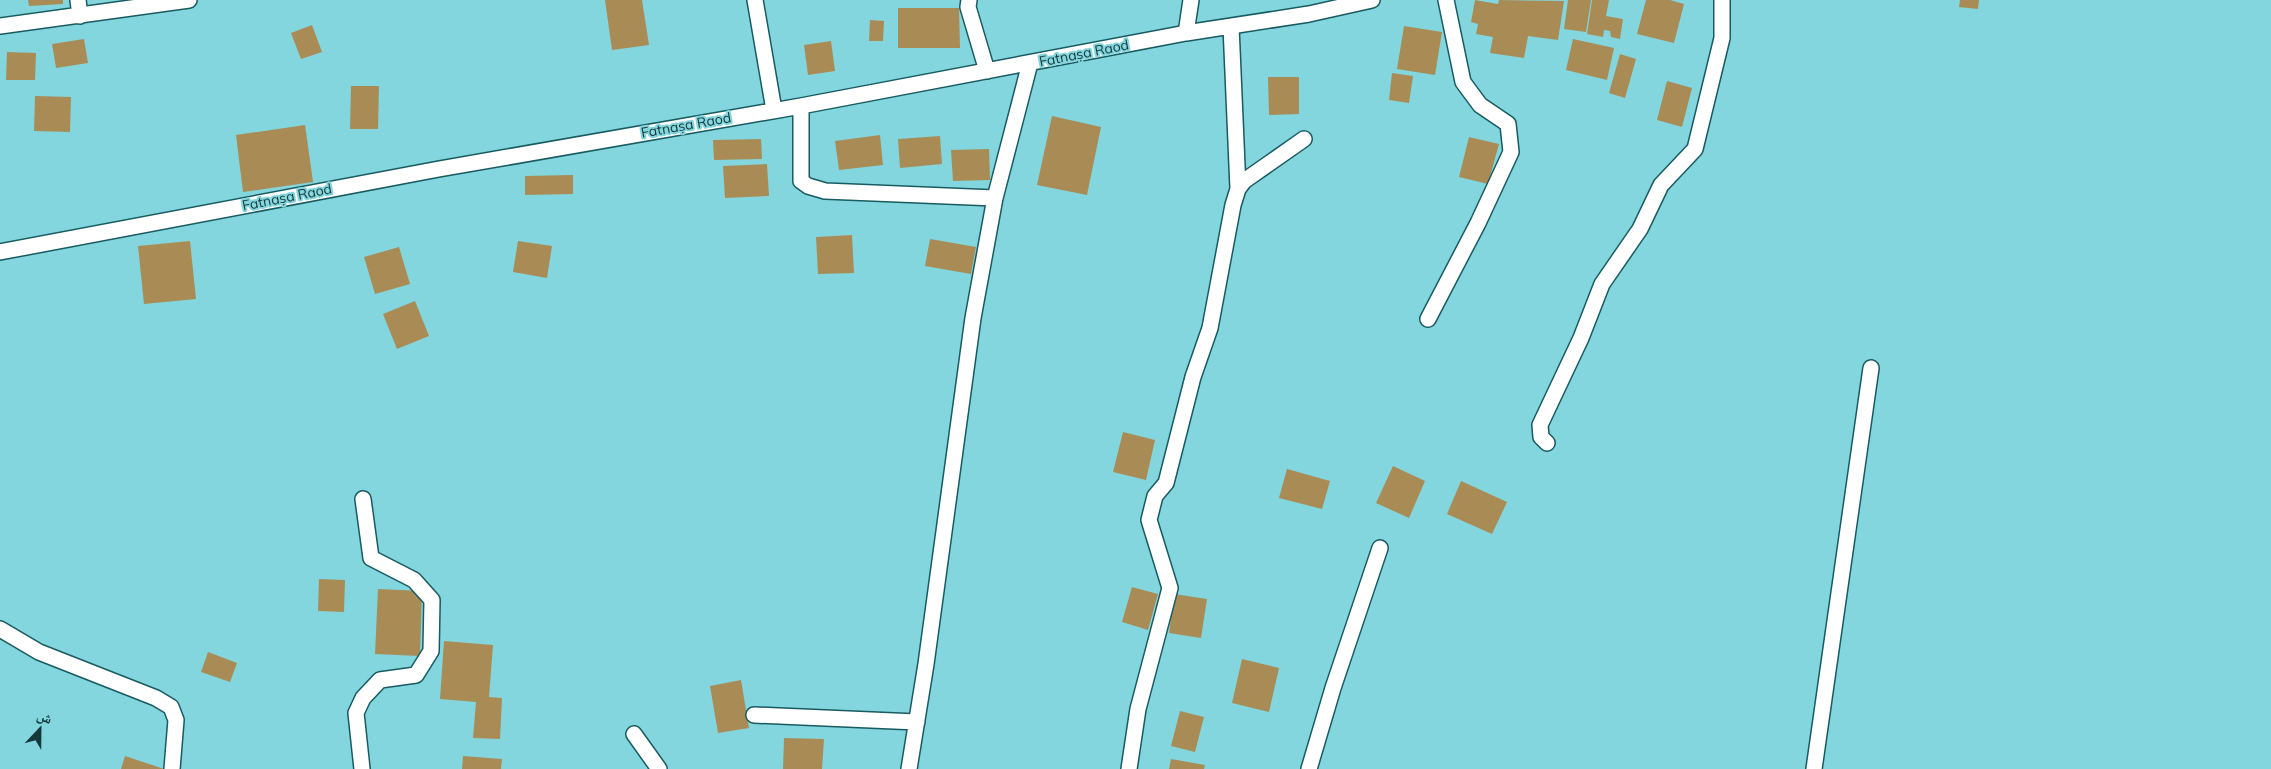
<svg xmlns="http://www.w3.org/2000/svg" width="2271" height="769" viewBox="0 0 2271 769" font-family="Mulish,'Noto Naskh Arabic',sans-serif">
	<style>
		.building { fill: #a98c55 }
		.lines { fill: none; stroke-linecap: round; stroke-linejoin: round }
		.street-casing { stroke: #185b61; stroke-width: 18 }
		.street { stroke: #fff; stroke-width: 15 }
		.labels { text-anchor: middle; stroke-width: 4; stroke-linejoin: round; paint-order: stroke }
		.street-label { font-size: 14px; fill: #15383b; stroke: #83d6dd }
	</style>
	<rect width="100%" height="100%" fill="#83d6dd"/>
	<path class="building" d="M28,0h35v4l-34,2z
		M605,0h37l7,45 -37,5z
		M1475,0l23,4 1,-4 65,1 -6,39 -30,-4 -4,22 -34,-5 3,-16 -17,-3 2,-10 -7,-2z
		M1568,0h23l-5,32 -22,-3z
		M1592,0h17l-3,16 17,3 -3,20 -9,-2 -1,-6 -6,-1 -1,7 -16,-3z
		M1646,0h24l14,4 -10,39 -37,-9z
		M1960,0h19l-1,9 -19,-2z
		M898,8h61l1,40h-62z
		M870,20l14,1 -1,20h-14z
		M312,25l10,27 -21,7 -10,-26z
		M1404,26l38,6 -7,43 -38,-6z
		M84,39l4,24 -32,5 -4,-24z
		M1573,39l41,9 -7,32 -41,-10z
		M831,41l4,30 -27,4 -4,-30z
		M7,52l29,1 -1,27h-29z
		M1620,54l16,5 -11,39 -16,-5z
		M1392,73l21,3 -4,27 -20,-3z
		M1268,77h31v37l-30,1z
		M1667,81l25,7 -10,39 -25,-7z
		M351,86h28l-1,43h-28z
		M35,96l36,1 -1,35 -36,-1z
		M1052,116l49,11 -14,68 -50,-10z
		M305,125l8,57 -70,10 -7,-57z
		M880,135l3,30 -44,5 -4,-29z
		M940,136l2,28 -42,4 -2,-29z
		M1469,137l30,7 -11,40 -29,-7z
		M761,139l1,20 -48,1 -1,-20z
		M989,149l1,31 -37,1 -2,-31z
		M767,164l2,32 -44,2 -2,-32z
		M573,175v19l-48,1v-19z
		M852,235l2,38 -36,1 -2,-37z
		M930,239l46,8 -5,27 -46,-8z
		M190,241l6,58 -52,5 -6,-58z
		M518,241l34,5 -5,32 -34,-6z
		M399,247l11,37 -35,10 -11,-37z
		M415,301l14,35 -32,13 -14,-35z
		M1123,432l32,8 -9,40 -33,-8z
		M1393,466l32,15 -16,37 -33,-15z
		M1287,469l43,12 -8,28 -43,-11z
		M1461,481l46,21 -15,32 -45,-20z
		M319,579l26,1 -1,32 -26,-1z
		M1132,587l26,7 -10,36 -26,-8z
		M378,589l44,2 -2,65 -45,-2z
		M1174,594l33,5 -6,39 -32,-5z
		M444,641l49,4 -4,52 13,1 -2,41 -27,-1 3,-36 -36,-3z
		M208,652l29,11 -7,19 -29,-10z
		M1242,659l37,9 -10,44 -37,-9z
		M741,680l8,48 -31,5 -8,-47z
		M1180,711l24,6 -9,35 -24,-6z
		M784,738l40,1 -2,30h-39z
		M125,756l39,13h-43z
		M463,756l39,3 -1,10h-39z
		M1171,759l34,6 -1,4h-35z"/>
	<g class="lines">
		<g class="street-casing">
			<path id="street" d="M78,0l2,16
				M755,0l19,110
				M969,0l-1,7 19,64
				M0,26l189,-26
				M1186,33l5,-33
				M801,106v75l7,5 17,5 170,7
				M1238,189l6,-8 60,-42
				M0,252l439,-83 362,-63 385,-73 123,-19 63,-14
				M1428,319l50,-96 33,-71 -3,-28 -28,-19 -17,-23 -17,-82
				M1547,443l-6,-6 -1,-12 41,-87 21,-54 38,-55 21,-44 34,-36 27,-111v-38
				M0,629l39,23 117,46 15,9 5,13 -4,49
				M754,715l163,7
				M634,734l25,35
				M362,769l-6,-56 7,-15 17,-18 36,-5 15,-24 1,-51 -18,-20 -43,-22 -8,-59
				M909,769l17,-105 47,-346 22,-120 35,-135
				M1129,769l9,-60 32,-121 -21,-68 6,-24 11,-13 27,-106 17,-49 23,-123 5,-16 -7,-163
				M1309,769l24,-81 47,-140
				M1814,769l57,-401"/>
		</g>
		<use href="#street" class="street"/>
	</g>
	<g class="labels">
		<g class="street-label">
			<text transform="translate(1084 53) rotate(-11)" y="5">Fatnaṣa Raod</text>
			<text transform="translate(686 125) rotate(-10)" y="5">Fatnaṣa Raod</text>
			<text transform="translate(287 197) rotate(-11)" y="5">Fatnaṣa Raod</text>
		</g>
	</g>
	<g transform="translate(40 729) rotate(22)" stroke="#83d6dd" stroke-width="4" paint-order="stroke">
	<path d="M0-4L9 19L0 12L-9 19Z" fill="#15383b"/>
	<text y="-8" font-size="14" font-weight="bold" text-anchor="middle" fill="#15383b">ش</text>
	</g>
</svg>
